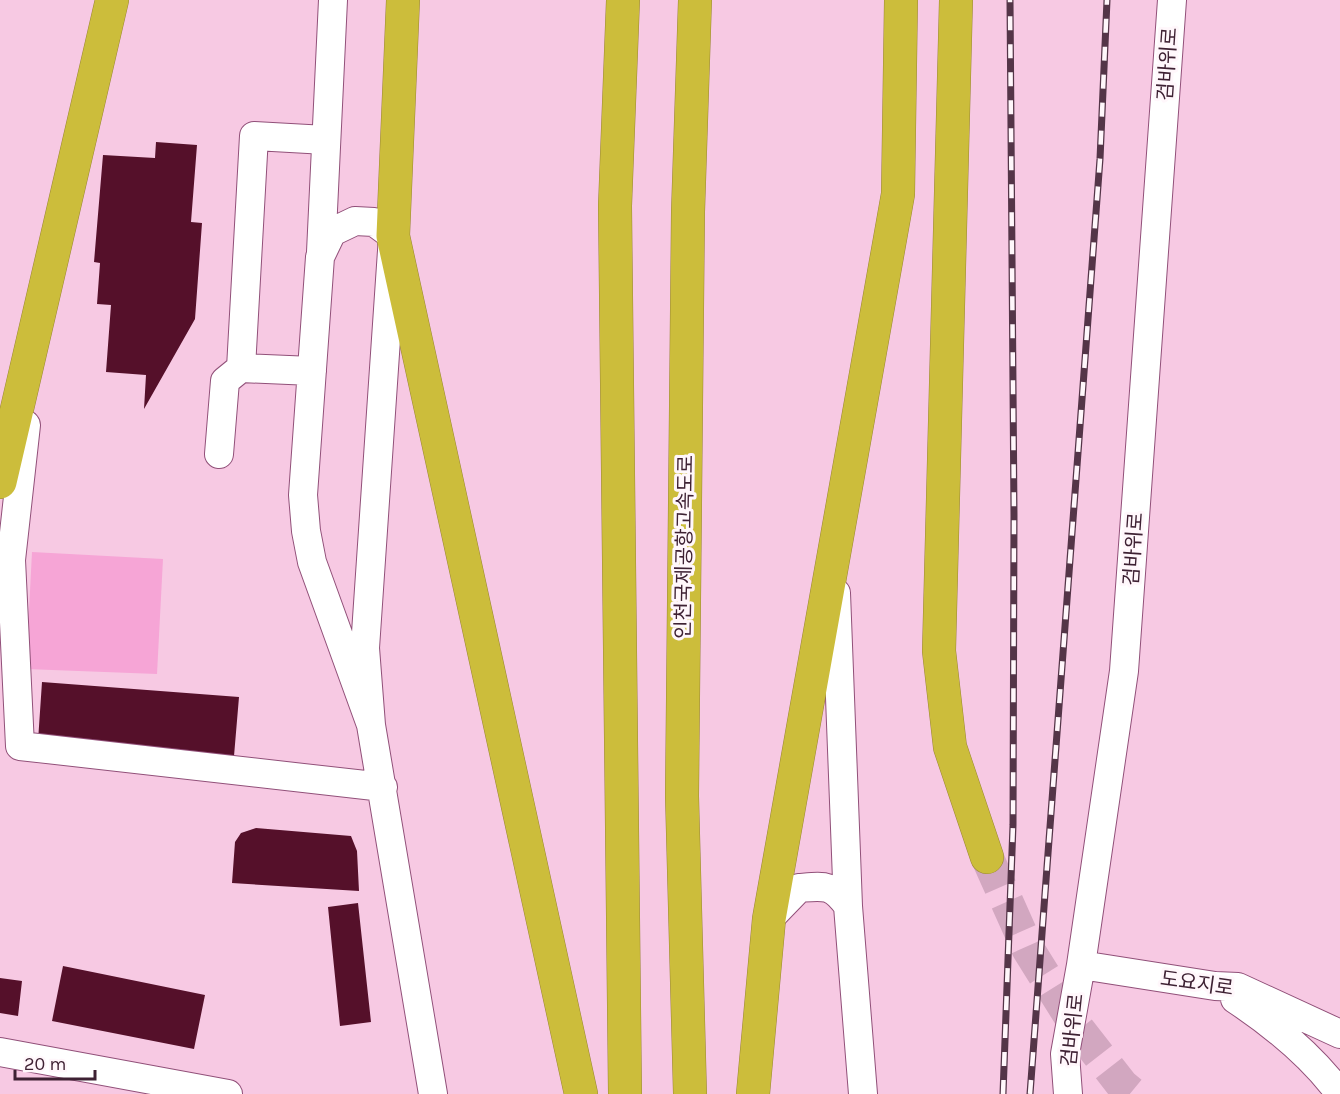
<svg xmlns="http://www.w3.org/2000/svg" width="1340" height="1094" viewBox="0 0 1340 1094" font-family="Karla,'Noto Sans KR',sans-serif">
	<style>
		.green { fill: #f6a5d6 }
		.building { fill: #55102a }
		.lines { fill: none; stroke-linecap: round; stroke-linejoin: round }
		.highway-tunnel { stroke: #d2a7c0; stroke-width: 33; stroke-dasharray: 33 16; stroke-linecap: butt }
		.minor-casing { stroke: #915079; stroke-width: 30 }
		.highway-casing { stroke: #9a8638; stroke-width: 34 }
		.minor { stroke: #fff; stroke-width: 28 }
		.highway { stroke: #ccbd3b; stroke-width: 33 }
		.rail-casing { stroke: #543548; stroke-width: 7 }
		.rail { stroke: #fff7fb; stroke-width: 4.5; stroke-dasharray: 14; stroke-linecap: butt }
		.labels { text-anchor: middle; stroke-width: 6; stroke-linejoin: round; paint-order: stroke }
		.street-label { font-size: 20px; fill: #3e2133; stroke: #fff7fb }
	</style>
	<rect width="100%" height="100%" fill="#f7c9e3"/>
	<path class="green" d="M32,552l131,7 -6,115 -131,-5z"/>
	<path class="building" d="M156,142l41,3 -6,77 11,1 -7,96 -51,90 2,-34 -40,-3 5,-67 -14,-1 3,-41 -6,-1 9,-107 52,3z
		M42,682l197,15 -5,59 -196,-15z
		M256,828l95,8 6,15 2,40 -127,-8 3,-41 6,-9z
		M358,903l13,119 -31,4 -12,-119z
		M63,966l142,29 -11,54 -142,-28z
		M0,978l22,3 -4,35 -18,-3z"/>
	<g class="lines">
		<path class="highway-tunnel" d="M987,857l41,92 48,77 46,59 11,9"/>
		<g class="minor-casing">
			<path id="minor" d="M321,252l12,-252
				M312,371l-71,-3 13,-232 72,4
				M26,425l-15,135 9,186 363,41
				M219,454l6,-73 16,-13
				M836,593l12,313 15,188
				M371,725l-6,-77 28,-412 -19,-14 -19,-1 -23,11 -12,25 -17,238 3,36 6,31 59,163 62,369
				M769,919l30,-31c26,-2 33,-4 49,18
				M1081,965l134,21 23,1 102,47
				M1235,999c39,26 78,58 105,95
				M0,1052l228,42
				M1068,1094l-3,-40 16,-89 43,-294 48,-671"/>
		</g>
		<g class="highway-casing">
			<path id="highway" d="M403,0l-10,236 188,858
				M623,0l-8,206 10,888
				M956,0l-17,651 11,96 37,110
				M0,482l112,-482
				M690,1094l-8,-298 6,-584 7,-212
				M753,1094l16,-175 129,-725 3,-194"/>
		</g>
		<use href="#minor" class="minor"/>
		<use href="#highway" class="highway"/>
		<g class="rail-casing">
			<path id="rail" d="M1003,1094l10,-269 1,-309 -4,-516
				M1030,1094l70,-935 7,-159"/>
		</g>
		<use href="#rail" class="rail"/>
	</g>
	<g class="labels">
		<g class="street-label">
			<text transform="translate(1167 64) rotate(-86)" y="7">검바위로</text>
			<text transform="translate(684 547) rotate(-89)" y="7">인천국제공항고속도로</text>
			<text transform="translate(1133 549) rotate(-86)" y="7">검바위로</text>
			<text transform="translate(1197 983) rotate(8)" y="7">도요지로</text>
			<text transform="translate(1072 1030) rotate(-84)" y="7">검바위로</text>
		</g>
	</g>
	<path d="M15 1070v9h80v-9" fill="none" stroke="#3e2133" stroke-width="3"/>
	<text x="24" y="1070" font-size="18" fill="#3e2133" stroke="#fff7fb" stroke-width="4.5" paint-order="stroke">20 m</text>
</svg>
